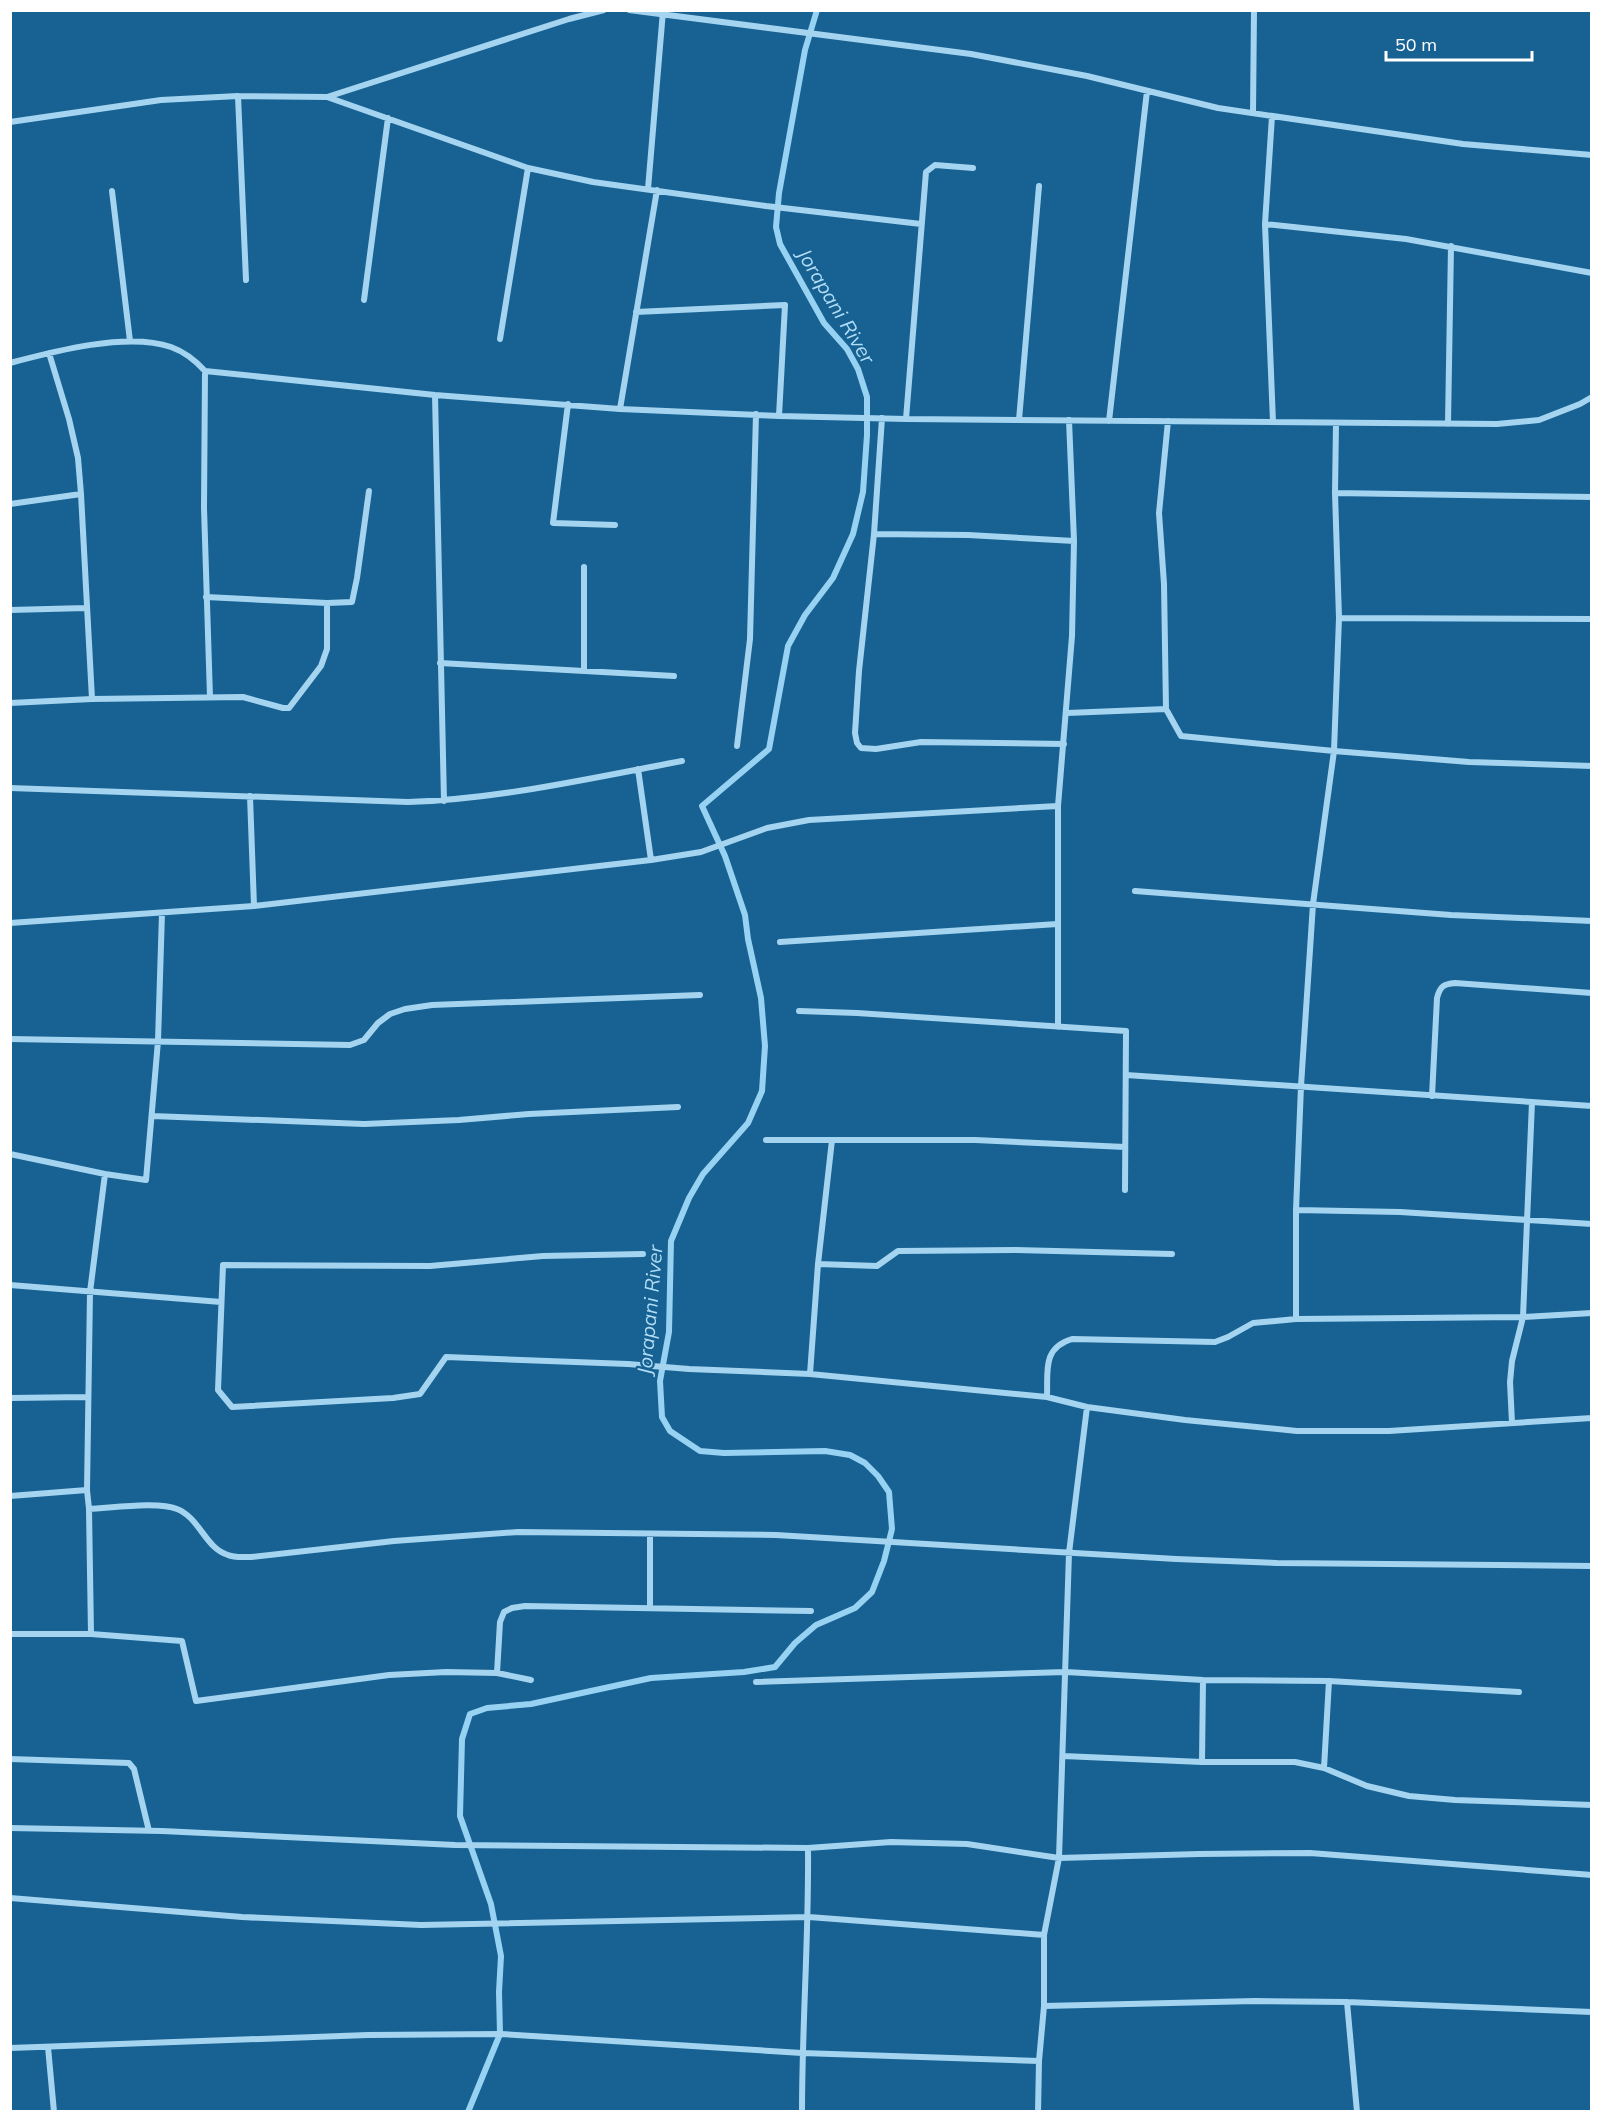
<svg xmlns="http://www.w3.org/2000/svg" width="1602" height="2122" viewBox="0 0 1602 2122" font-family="Mulish,sans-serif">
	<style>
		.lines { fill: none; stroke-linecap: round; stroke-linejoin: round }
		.stream { stroke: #97d2f3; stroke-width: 6 }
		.minor { stroke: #a5d4f0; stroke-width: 6 }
		.labels { text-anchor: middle; stroke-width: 4.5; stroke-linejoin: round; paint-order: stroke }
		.water-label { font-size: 20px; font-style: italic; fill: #b1ddf7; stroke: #176292 }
	</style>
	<rect width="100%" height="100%" fill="#176292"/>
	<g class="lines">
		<path class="stream" d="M468,2112l32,-78 -1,-42 2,-36 -10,-52 -31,-88 2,-77 8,-25 17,-6 44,-4 120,-26 93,-6 31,-5 20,-24 21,-18 39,-17 17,-16 12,-31 8,-32 -3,-37 -11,-16 -13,-13 -15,-8 -25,-4 -101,2 -24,-2 -30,-20 -8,-14 -2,-36 9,-49 2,-91 18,-43 14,-24 45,-51 14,-32 3,-45 -4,-48 -13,-59 -3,-24 -20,-59 -23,-50 67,-57 19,-103 17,-31 28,-37 20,-44 10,-42 4,-57v-38l-9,-28 -11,-20 -23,-26 -44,-79 -4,-17 3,-34 26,-143 12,-40"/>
		<path class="minor" d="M629,10l342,44 116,22 131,32 245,36 129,11
			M238,96l8,184
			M327,97l201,71 65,14 173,24 155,18
			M1253,113l1,-103
			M1272,116l-7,108 8,198
			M10,122l151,-22 77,-4 89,1 242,-78 35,-9
			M648,189l15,-178
			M112,191l18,150
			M1265,224l141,15 186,34
			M364,300l24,-182
			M636,312l149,-7 -6,111
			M500,339l28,-171
			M10,363c45,-12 117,-31 161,-16 14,5 24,13 34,24l230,24 185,14 159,7 127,3 591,5 42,-4 41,-16 12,-7
			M205,371l-1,137 6,189
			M435,395l9,406
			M568,404l-15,119 62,2
			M620,409l37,-219
			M882,418l-8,116 94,1 106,6
			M906,419l20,-247 9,-7 38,3
			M1019,420l20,-234
			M1109,421l38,-330
			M1336,423l-1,70 4,125 253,1
			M1448,424l3,-178
			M1335,493l257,4
			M10,504l71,-10
			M874,534l-15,137 -4,62 2,10 4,5 15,1 45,-7 143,2
			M584,567v104
			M206,597l121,6 25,-1 5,-24 12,-87
			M10,610l76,-2
			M440,663l234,13
			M92,699l151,-2 40,11h6l32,-42 6,-17v-46
			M10,703l82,-4 -11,-205 -3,-36 -9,-39 -20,-66
			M1166,709l-2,-125 -5,-71 9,-92
			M1067,713l99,-4 15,27 153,15 135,11 123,4
			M737,746l13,-107 6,-225
			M638,769l13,91
			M10,788l398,14c92,-3 183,-24 274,-41
			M250,796l4,110
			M1135,891l316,24 141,6
			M10,923l244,-17 397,-46 50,-8 66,-24 42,-8 249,-14
			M780,942l277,-18
			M799,1011l58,2 269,18 -1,159
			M1058,1027v-221l14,-170 2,-95 -5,-121
			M10,1039l340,6 14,-5 14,-17 12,-9 15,-5 27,-4 268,-10
			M1126,1075l466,31
			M1432,1096l5,-98c3,-12 7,-14 18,-15l137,10
			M152,1116l212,8 95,-4 70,-6 149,-7
			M766,1140h209l150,7
			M10,1154l95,20 41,6 12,-139 4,-128
			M1296,1210l104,2 192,12
			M643,1254l-100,2 -113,10 -207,-1 -5,125 14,17 161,-9 27,-4 26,-37 182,7 61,5 121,5 237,23 40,10 98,13 112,11h92l203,-13
			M818,1264l59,2 21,-15 117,-1 157,4
			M10,1285l211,17
			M1296,1319v-109l5,-124 12,-182 21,-153 5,-133
			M810,1374l8,-110 14,-124
			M1047,1397c1,-26 -5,-49 25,-58l143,3 13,-5 25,-14 43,-4 227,-2 69,-4
			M10,1398l77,-1
			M1512,1423l-2,-41 2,-21 11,-44 9,-215
			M10,1496l77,-6
			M89,1509c23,-1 69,-8 88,0 23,9 28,39 51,46 6,3 16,2 23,2l143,-16 124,-9 258,3 400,24 101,4 315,3
			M650,1534v74
			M10,1634h81l91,7 14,60 193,-26 57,-3 51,1 3,-51 4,-10 8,-4 13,-2 286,5
			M91,1634l-2,-125 -2,-19 3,-198 15,-118
			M497,1673l34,7
			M1203,1680l-1,82h93l29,6 43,18 42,10 46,4 137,5
			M756,1682l310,-10 137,8 126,1 190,11
			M1063,1756l139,6
			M10,1759l119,4 5,6 15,62
			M1324,1768l5,-87
			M10,1828l152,3 293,14 353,3 83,-6 76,2 92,14 140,-4 111,-1 282,22
			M10,1898l232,19 179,8 388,-8 235,18
			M1347,2002l10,110
			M1044,2006l211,-5 92,1 245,10
			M48,2047l6,65
			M10,2048l358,-13 133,-1 301,19 237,8
			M802,2112c0,-89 7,-176 6,-264
			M1038,2112l1,-51 5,-55v-71l15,-77 10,-305 18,-146"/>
	</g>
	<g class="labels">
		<g class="water-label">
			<text transform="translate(836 306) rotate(59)" y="7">Jorapani River</text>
			<text transform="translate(650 1310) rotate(-85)" y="7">Jorapani River</text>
		</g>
	</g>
	<rect width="1602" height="2122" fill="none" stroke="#ffffff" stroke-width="24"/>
	<path d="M1386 51v9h146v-9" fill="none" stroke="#ffffff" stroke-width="3"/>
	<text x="1395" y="51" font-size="18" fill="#ffffff" stroke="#176292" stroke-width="4.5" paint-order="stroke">50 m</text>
</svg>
